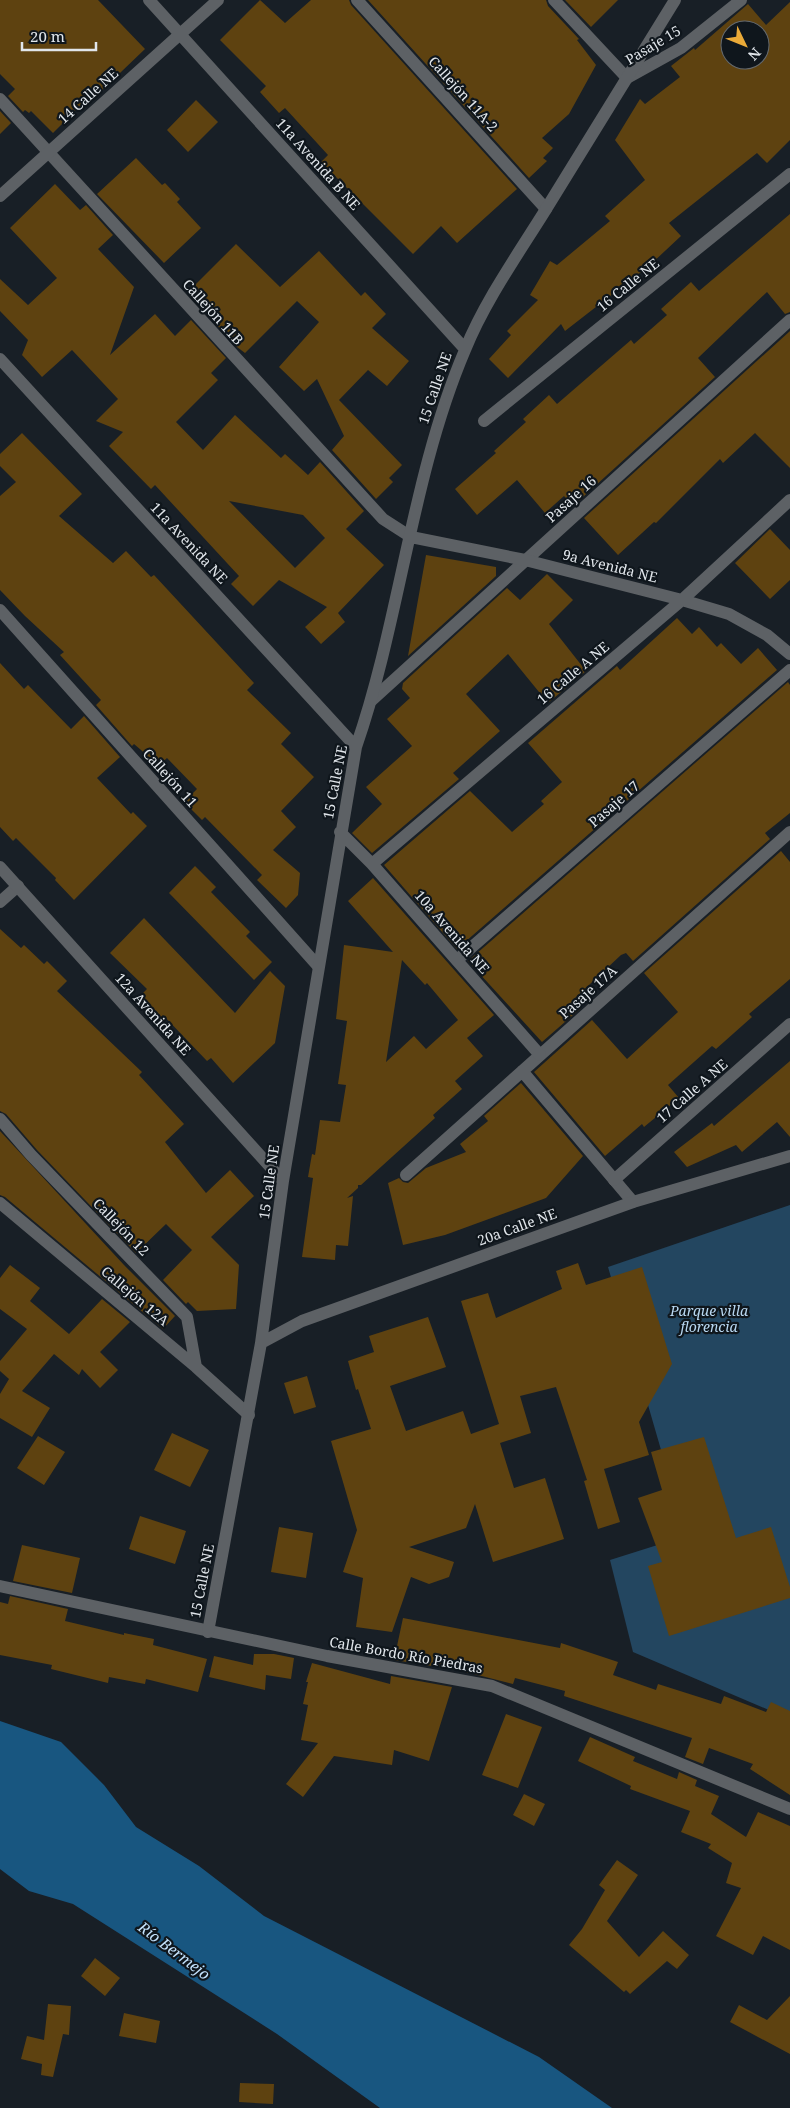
<svg xmlns="http://www.w3.org/2000/svg" width="790" height="2108" viewBox="0 0 790 2108" font-family="'Noto Serif',serif">
	<style>
		.green { fill: #234660 }
		.water { fill: #185680 }
		.building { fill: #5e4210; fill-rule: evenodd }
		.lines { fill: none; stroke-linecap: round; stroke-linejoin: round }
		.lane { stroke: #5d6165; stroke-width: 12 }
		.street { stroke: #5d6165; stroke-width: 12 }
		.labels { text-anchor: middle; stroke-width: 4.5; stroke-linejoin: round; paint-order: stroke }
		.street-label { font-size: 14px; fill: #e1e6eb; stroke: #0f161c }
		.park-label { font-size: 14px; font-style: italic; fill: #b9d8f2; stroke: #0f161c }
		.water-label { font-size: 15px; font-style: italic; fill: #c4e3fd; stroke: #0f161c }
	</style>
	<rect width="100%" height="100%" fill="#181f26"/>
	<path class="green" d="M790,1205v514l-157,-67 -23,-92 76,-24 -78,-269z"/>
	<path class="water" d="M0,1721l61,21 43,43 32,42 63,39 65,50 275,141 73,51h-232l-103,-74 -204,-130 -44,-13 -29,-22z"/>
	<path class="building" d="M0,0h98l47,49 -48,46 -3,-3 -41,41 -22,-22 -2,2 -4,-3 -2,2 -15,-16 7,-7 -15,-15z
		M260,0l25,23 26,-23h38l2,5 166,184 -60,54 -16,-17 -28,28 -92,-92 7,-7 -43,-47 -6,5 -19,-21 6,-6 -46,-46z
		M368,0h178l2,6 31,33 -2,1 19,25 -27,49 -27,24 11,10 -10,10 4,3 -18,17z
		M565,0h53l-27,27z
		M790,2v138l-23,23 -10,-10 -88,70 12,13 -31,29 -85,66 -4,-7 -53,54 -19,-19 22,-24 -4,-4 31,-31 -8,-5 20,-34 7,4 53,-44 -5,-5 40,-36 -30,-40 25,-41 5,5 35,-27 -9,-11 23,-18 1,2 53,-46 18,21zM730,30h30v30h-30z
		M196,100l22,22 -30,30 -21,-22z
		M0,111l11,12 -11,11z
		M136,158l26,27 3,-2 15,16 -3,3 24,26 -37,35 -67,-69z
		M55,184l25,26 6,-5 27,30 -15,14 36,38 -24,68 45,-41 20,22 16,-16 35,38 -15,15 7,7 -42,42 27,28 32,-35 46,43 4,-4 23,21 12,-13 44,49 -18,18 38,36 -46,48 7,9 -24,22 -16,-17 22,-20 -48,-27 -26,26 -22,-22 8,-8 -84,-91 -4,4 -42,-43 14,-14 -27,-11 22,-22 -46,-49 -30,27 -20,-22 6,-15 -28,-29v-32l28,26 29,-27 -47,-50zM229,501l74,14 22,23 -30,30z
		M790,214v98l-5,2 -18,-22 -69,66 17,19 -142,129 -9,-10 -19,17 -28,-33 -40,35 -22,-26 41,-36 -2,-2 32,-29 -3,-3 26,-24 8,9 74,-64 3,4 33,-29 -6,-6 30,-27 8,9z
		M236,244l44,43 39,-36 42,45 4,-4 21,22 -14,14 37,33 -22,25 -19,-16 -29,30 63,65 -13,13 4,4 -17,17 -44,-49 12,-14 -27,-57 -13,12 -25,-24 40,-45 -22,-21 -52,52 -8,-6 -35,-38 5,-6 -15,-15z
		M790,331v137l-35,-35 -32,30 -3,-4 -64,64 -2,-1 -36,33 -34,-37z
		M22,433l60,61 -23,22 54,47 13,-12 25,26 3,-2 100,108 -7,7 44,43 -10,11 33,33 -33,34 15,16 -23,23 27,23 -2,22 -12,13 -29,-28 5,-5 -57,-58 -3,3 -18,-18 13,-13 -30,-31 -9,8 -17,-16 -7,-6 -2,2 -36,-41 5,-5 -41,-45 4,-3 -39,-36 -25,-26v-94l16,-14 -16,-16v-12z
		M770,529l20,21v30l-20,19 -35,-36z
		M426,555l70,12v9l-88,80z
		M547,574l26,26 -24,24 37,47 -38,32 -40,-49 -42,40 34,37 -47,42 6,6 -87,74 -20,-20 30,-29 -16,-17 46,-41 -25,-27 23,-21 -8,-9 1,-6 104,-95 13,12z
		M677,618l15,16 7,-7 18,20 4,-4 20,21 17,-16 19,22 -320,279 -73,-84 86,-74 42,41 32,-28 -3,-3 21,-19 -34,-39 89,-77 3,4z
		M0,663l24,26 4,-4 43,44 13,-13 36,41 -23,21 34,36 2,-2 14,14 -73,74 -19,-20 1,-2 -40,-40 -3,3 -13,-14z
		M788,682l2,3v128l-25,20 5,6 -137,122 -7,-8 -5,2 -47,44 7,9 -39,34 -74,-81z
		M781,851l9,11v117l-41,35 3,3 -36,32 -4,-3 -44,39 11,13 -35,29 -2,-3 -37,32 -71,-84 58,-52 35,39 51,-47 -34,-39z
		M195,866l21,21 -5,5 39,40 -4,4 26,26 -18,18 -85,-87z
		M373,878l121,137 -27,23 16,18 -28,25 7,8 -29,26 2,3 -74,67h-3v3l-11,10 6,-2 -5,50 -12,-1 -1,15 -33,-3 11,-79 -5,-1 4,-23 3,1 5,-35 20,2 6,-37 -8,-1 9,-63 -11,-2 8,-74 49,7 -45,-51zM402,960l23,25 2,-2 31,37 -32,29 -12,-13 -28,26z
		M144,918l91,95 35,-42 15,15 -10,57 -42,40 -22,-25 -4,3 -44,-46 -8,7 -20,-21 12,-12 -37,-36z
		M0,929l21,19 3,-3 20,19 3,-3 20,20 -10,10 85,81 -3,3 45,49 -19,18 41,51 24,-23 24,26 -43,41 28,28 -3,44 -39,2 -9,-9 -2,2 -23,-24 29,-30 -26,-26 -30,29 -99,-103 -31,-36 -6,-3z
		M790,1061v76l-13,-15 -35,30 -6,-7 -49,22 -13,-15 38,-29 2,3z
		M521,1083l62,73 -37,42 -101,37 -42,10 -15,-62 11,-5 4,4 5,1 18,-15 40,-16 -6,-8 28,-23 -4,-5z
		M0,1131l124,134 51,51 -12,13 -158,-132 -5,-2z
		M578,1263l8,22 56,-18 30,97 -33,58 10,33 -45,14 16,53 -22,7 -14,-48 3,-1 -31,-93 -36,9 11,37 -31,10 14,45 31,-10 19,61 -71,23 -18,-58 -9,24 -57,19 45,15 -5,15 -20,7 -18,-7 -19,55 -36,-5 7,-49 -20,-6 14,-42 -26,-89 40,-12 -13,-40 -2,1 -8,-29 26,-9 -5,-16 59,-19 18,50 -56,19 16,45 57,-20 8,23 28,-10 -38,-123 27,-8 8,25 66,-29 -6,-18z
		M10,1265l30,23 -10,13 39,33 33,-35 28,23 -30,30 18,18 -18,18 -18,-19 -3,6 -25,-21 -32,37 28,17 -18,29 -32,-19v-24l9,-15 -9,-8v-10l27,-32 -27,-20v-31z
		M307,1376l9,31 -22,7 -10,-31z
		M172,1433l37,17 -19,37 -36,-17z
		M38,1436l27,16 -21,33 -27,-17z
		M704,1437l32,101 35,-11 19,60v11l-121,38 -21,-70 14,-4 -24,-64 24,-8 -11,-38z
		M140,1516l46,15 -11,33 -46,-15z
		M279,1527l34,6 -7,45 -35,-6z
		M22,1545l58,13 -8,35 -59,-12z
		M10,1596l58,13 -3,12 59,14v-2l30,6 -1,6 54,14 -9,33 -52,-13 -1,5 -36,-7 -1,6 -57,-14 1,-4 -52,-10v-53l8,2z
		M403,1618l157,30 1,-5 57,19 -5,13 43,15 2,-6 63,20 3,-8 42,16 5,-10 19,9v84l-40,-26 3,-5 -44,-16 -6,16 -18,-7 7,-19 -128,-42 1,-5 -50,-13 -2,6 -55,-14 -64,-10z
		M254,1654h20l20,4 -3,21 -25,-4 -1,15 -56,-13 5,-21 39,9z
		M312,1663l78,21 1,-8 61,11 -23,74 -35,-11 -2,15 -58,-9 -31,41 -17,-13 32,-41 -17,-3 7,-35 -5,-1 5,-22h-2z
		M506,1714l36,13 -24,61 -36,-13z
		M590,1737l45,20 -2,4 44,18 2,-7 18,8 -2,6 24,10 -8,18 35,23 12,-25 32,14v124l-27,-14 -10,19 -37,-19 25,-48 -15,-5 6,-20 -24,-15 3,-4 -30,-12 9,-21 -60,-22 1,-3 -53,-25z
		M524,1794l21,10 -11,22 -21,-11z
		M617,1860l21,15 -31,46 32,36 24,-26 26,24 -12,14 -10,-8 -37,33 -4,-4 -2,2 -55,-47 13,-16 23,-39 -6,-5z
		M95,1958l25,20 -15,18 -24,-20z
		M790,1996v58l-60,-32 9,-17 28,15z
		M48,2004l23,2 -2,29 -6,-1 -10,43 -12,-2 1,-11 -21,-5 6,-23 17,4z
		M124,2013l36,8 -4,22 -37,-7z
		M240,2083l34,1 -1,20 -34,-2z"/>
	<g class="lines">
		<path class="lane" d="M357,0l189,209
			M554,0l73,78 54,-30 60,-48
			M0,99l383,420 28,18
			M0,610l318,356
			M372,700l418,-380
			M0,902l18,-16
			M457,960l333,-290
			M522,1071l111,131
			M0,1119l31,36 156,162 9,50
			M406,1175l384,-343
			M0,1203l196,164 53,48
			M0,1586l327,70 165,30 298,123"/>
		<path class="street" d="M149,0l316,349
			M0,196l218,-196
			M0,359l356,388
			M484,421l306,-247
			M411,537l114,23 157,40 47,14 38,21 23,19
			M340,832l32,32 168,191
			M372,864l310,-264 108,-100
			M0,867l283,314
			M614,1180l176,-156
			M261,1343l41,-22 331,-119 157,-46
			M208,1632l53,-289 22,-162 73,-434c45,-130 55,-270 109,-397 19,-47 51,-93 78,-136 44,-71 88,-143 132,-214"/>
	</g>
	<g class="labels">
		<g class="street-label">
			<text transform="translate(653 45) rotate(-31)" y="5">Pasaje 15</text>
			<text transform="translate(463 94) rotate(48)" y="5">Callejón 11A-2</text>
			<text transform="translate(88 96) rotate(-42)" y="5">14 Calle NE</text>
			<text transform="translate(318 164) rotate(48)" y="5">11a Avenida B NE</text>
			<text transform="translate(628 285) rotate(-39)" y="5">16 Calle NE</text>
			<text transform="translate(213 312) rotate(48)" y="5">Callejón 11B</text>
			<text transform="translate(435 388) rotate(-71)" y="5">15 Calle NE</text>
			<text transform="translate(571 499) rotate(-42)" y="5">Pasaje 16</text>
			<text transform="translate(189 543) rotate(47)" y="5">11a Avenida NE</text>
			<text transform="translate(610 566) rotate(14)" y="5">9a Avenida NE</text>
			<text transform="translate(573 673) rotate(-40)" y="5">16 Calle A NE</text>
			<text transform="translate(170 778) rotate(48)" y="5">Callejón 11</text>
			<text transform="translate(335 782) rotate(-79)" y="5">15 Calle NE</text>
			<text transform="translate(614 804) rotate(-41)" y="5">Pasaje 17</text>
			<text transform="translate(452 932) rotate(49)" y="5">10a Avenida NE</text>
			<text transform="translate(588 992) rotate(-42)" y="5">Pasaje 17A</text>
			<text transform="translate(153 1014) rotate(48)" y="5">12a Avenida NE</text>
			<text transform="translate(692 1091) rotate(-41)" y="5">17 Calle A NE</text>
			<text transform="translate(269 1182) rotate(-82)" y="5">15 Calle NE</text>
			<text transform="translate(121 1227) rotate(46)" y="5">Callejón 12</text>
			<text transform="translate(517 1227) rotate(-20)" y="5">20a Calle NE</text>
			<text transform="translate(135 1296) rotate(40)" y="5">Callejón 12A</text>
			<text transform="translate(202 1581) rotate(-79)" y="5">15 Calle NE</text>
			<text transform="translate(406 1655) rotate(10)" y="5">Calle Bordo Río Piedras</text>
		</g>
		<g class="park-label">
			<text x="709" y="1316">Parque villa<tspan x="709" dy="16">florencia</tspan></text>
		</g>
		<g class="water-label">
			<text transform="translate(174 1951) rotate(37)" y="5">Río Bermejo</text>
		</g>
	</g>
	<g transform="translate(745 45) rotate(133)"><circle r="24" fill="#0f161c" stroke="#63696f"/>
	<path d="M0-4L9 19L0 12L-9 19Z" fill="#eaaa38"/>
	<text y="-8" font-size="14" font-weight="bold" text-anchor="middle" fill="#e1e6eb">N</text>
	</g>
	<path d="M22 42v8h74v-8" fill="none" stroke="#e1e6eb" stroke-width="2.5"/>
	<text x="30" y="42" font-size="15" fill="#e1e6eb" stroke="#0f161c" stroke-width="4" paint-order="stroke">20 m</text>
</svg>
